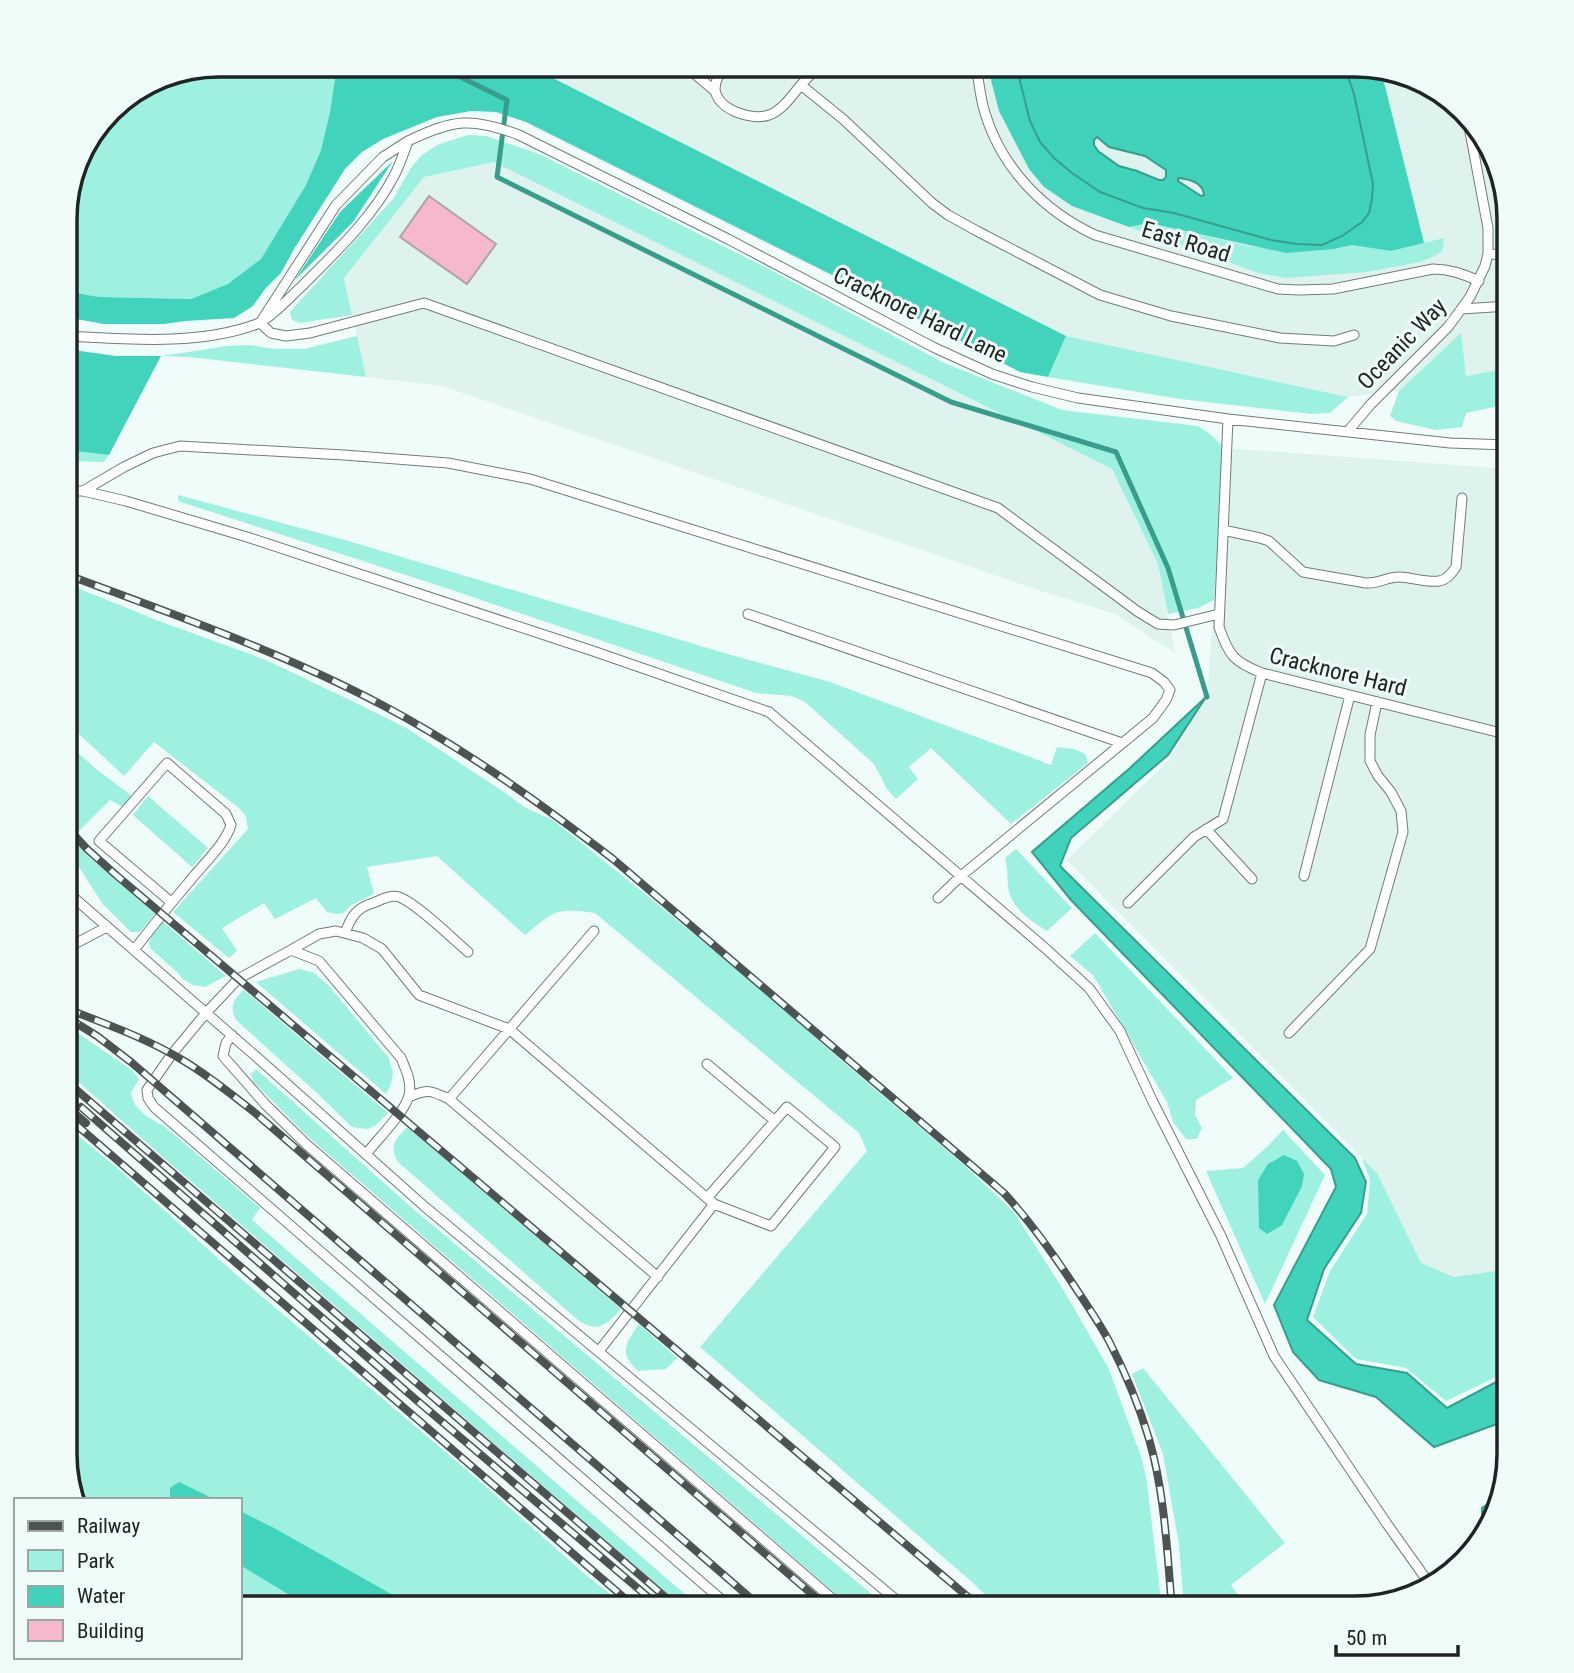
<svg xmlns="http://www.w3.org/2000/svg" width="1574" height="1673" viewBox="0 0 1574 1673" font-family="'Roboto Condensed',sans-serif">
<rect width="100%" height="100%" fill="#f0fcf9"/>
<path fill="#def3ee" d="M527,65h838l59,16 53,44 32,94v149l-43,8 -6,-42 -61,57 -51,6 -282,-61z
M494,162l618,307 46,95 17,89 -60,-39 -71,-22 -602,-206 -76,-9 -22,-99 80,-102z
M1225,448l284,21v800l-55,8 -34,-14 -43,-90 -310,-313 102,-100 38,-63z"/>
<path fill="#9ef1e0" d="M219,65h118l-7,47 -9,38 -15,35 -45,74 -32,25 -38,15 -92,-2 -34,-6v-82l16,-59 36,-47 43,-27z
M468,135l18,1 53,18 226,113 177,95 120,48 136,16 13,9 14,13 -11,152 -16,8 -30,6 -10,-50 -46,-95 -618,-307 -70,15 -80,101 8,37 -52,8 -8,-3 -2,-8 103,-113 18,-31 11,-13 15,-10z
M1149,223l104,24 81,2 18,-4 39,6 53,-13 -1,12 -8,6 -15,6 -53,10 -81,6 -27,-5 -130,-46z
M1461,333l5,43 43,-8v36l-43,9 -4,14 -26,3 -40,-9 -6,-5 9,-25z
M357,336l9,41 -177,-20 -28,-1 67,-10 20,-1 28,4h28z
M1066,336l282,61 -18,16 -19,1 -131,-15 -132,-22z
M65,450l44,5 -5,7 -39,-1z
M178,495l167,45 386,115 99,27 221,83 6,-18 17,2 11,5 3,9 -77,61 -80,-76 -22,19 9,12 -22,20 -9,-10 -13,-25 -69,-62 -13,-6 -36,-3 -313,-106 -265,-86z
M65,583l94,38 107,39 86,41 56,28 96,63 22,16 27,12 107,86 98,81 91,80 114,97 51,48 50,79 44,76 34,92 5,24 15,125h-163l-27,-26 -272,-235 167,-196 -8,-18 -264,-220c-40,-5 -39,-3 -70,22l-88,-79 -70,11 7,27 -24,12 -7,7 -7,1 -9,-2 -11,-14 -41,21 -11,-16 -42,25 15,23 -8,7 -56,-46 75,-83 -2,-13 -7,-8 -85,-66 -30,34 -59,-55z
M65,741l31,28 36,27 -9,11 -13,-7 -31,31 -14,-18z
M148,796l60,52 -16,19 -59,-52z
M65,831l24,26 66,57 -15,18h-9l-29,-29 -37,-58z
M1016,849l56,59 -25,23c-17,-10 -37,-24 -39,-45 -1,-11 0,-17 -3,-28z
M162,921l64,55 -21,11 -12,-2 -9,-5 -7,-8 -26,-23 -2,-6 2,-7z
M1095,933l138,145 -37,22 -1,15 7,13 -5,11h-11l-13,-17 -6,-20 -74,-127 -23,-19z
M299,969l15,4 14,12 61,73 4,15 -2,11 -5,10 -130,-112z
M244,990l144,123 -13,13 -8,3 -15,-2 -35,-34 -81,-73c-6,-14 -4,-19 8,-30z
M65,1024l68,47 6,8 -8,14 4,12 11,11 19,11 95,81 -8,12 449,388h-17l-520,-450 -99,-88z
M256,1069l155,138 477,401h-36l-548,-475 -51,-52 -2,-7z
M65,1125l51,42 123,110 229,194 119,105 41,32h-388v-108h-160l-15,-46z
M407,1127l214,182c-14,15 -23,25 -43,11l-181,-159c-7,-16 -2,-21 10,-34z
M1283,1130l42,45 -60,129 -59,-133 37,-3 24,-21z
M1362,1158l15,15 44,90 33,14 55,-8v106l-13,2 -50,24 -40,-33 -50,-9 -43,-42 17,-46 37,-57 3,-34z
M639,1324l38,34 -11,11 -28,2c-20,-19 -12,-28 1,-47z
M1143,1368l142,175 -54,42 17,23h-64l-5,-64 -16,-90 -31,-80z"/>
<path fill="#42d3bc" d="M337,65h190l539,271 -18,41 -28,-5 -136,-71 -358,-179 -30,-10 -25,-1 -34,6 -54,22 -21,13 -17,17 -51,80 -13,24 -16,16 -12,17 -19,12 -49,3 -21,3h-60l-39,-7v-26l34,6 92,2 37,-15 33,-25 45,-74 15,-35 9,-38z
M993,65h23l14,56 10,21 14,16 18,15 29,19 42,16 31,5 97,27 26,4 25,1 50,-46 1,-15 -19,-90 -10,-29h21l16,5 43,173 -33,8 -39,-6 -18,4 -48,4 -137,-30 -20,4 -57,-21 -28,-19 -15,-18 -30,-58 -8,-31z
M393,161l-40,61 -58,58 45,-68z
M66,349l50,7h45l-52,99 -44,-5z
M1284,1155l13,6 7,13 -2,12 -20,39 -15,9 -8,-6 -1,-48 10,-16z
M179,1482l37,18h-46v-12z
M240,1511l34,17 142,80h-105l-71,-43z"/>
<path fill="#41d2bb" stroke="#379e8d" stroke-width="2" fill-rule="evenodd" d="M1016,65h328l10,29 19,90 -1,15 -3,14 -7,9 -20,14 -20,9 -25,-1 -26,-4 -97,-27 -31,-5 -43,-16 -28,-19 -18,-15 -14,-16 -10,-21zM1097,137l12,10 36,9 21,14v7l-3,3h-4l-22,-9 -18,-5 -21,-15 -4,-6v-5zM1178,178c11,1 25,4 26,17l-3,1 -23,-15z
M1206,697l-38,58 -97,83 -11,28 295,292 11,24 -5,31 -37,56 -17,51 49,44 51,9 40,35 51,-27 11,-1v60l-4,-19 -71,26 -58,-50 -57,-17 -26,-28 -19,-47 62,-118 -5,-18 -260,-269 -39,-48 98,-84z
M1499,1496l-5,26 -11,12 -1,-26z"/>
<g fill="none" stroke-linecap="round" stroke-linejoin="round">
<path stroke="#379e8d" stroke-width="5" d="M436,65l71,35 -10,77 454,225 165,50 52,116 39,129"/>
</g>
<path fill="#f6b8cc" stroke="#aea4a7" stroke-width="2" d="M429,196l67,48 -29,40 -67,-47z"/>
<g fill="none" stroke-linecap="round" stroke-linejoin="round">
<g stroke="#717c79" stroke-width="11">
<path id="service" d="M684,65l31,26
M727,65c-6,6 -12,15 -12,24 2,21 37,32 54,26 14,-5 23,-20 32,-30
M819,65l-18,20 42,34 89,84 16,12 29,16 123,64 71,21 109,22 54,3 20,-6
M976,65c3,16 4,33 9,48 17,56 59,98 110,122l183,54 20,1 35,-1 100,-20c17,0 30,5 46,12
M408,141c46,-22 64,-24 111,-6l209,104 205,108 59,27 40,13 46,11 150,21 222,24 59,2
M1488,254l21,1
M1461,309l48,-3
M260,323l11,10 15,3 24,-3 114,-30 574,205 139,103 21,13 16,1 45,-11
M65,336c61,3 133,10 192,-12 13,-5 34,-28 45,-38 34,-34 70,-68 92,-110 6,-11 10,-24 14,-35l-25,16 -47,48 -76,118
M1504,352l5,-1
M1228,419l-9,208c10,29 15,35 43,46l247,62
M1348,431l23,-27 77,-77 22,-30 15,-31 3,-12v-26l-21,-112
M65,491h18l43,10 121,36 346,114 176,61 276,236 44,40 31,43 33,71 68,134 53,120 113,168 42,59
M83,491l41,-24 29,-14 27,-7 164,9 104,8 82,16 622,194 12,9 6,8 -4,10 -13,18 -192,158 -23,22
M1223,530l37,8 9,3 34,31 63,11c12,1 21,-6 33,-6 12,0 27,6 40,4 8,-1 13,-8 17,-14l6,-69
M748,614l374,129
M1206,829l46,50
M1304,876l46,-181
M65,890l195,170 164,146 482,402
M1128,903l66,-66 29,-18 39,-146
M594,931l-145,168 209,178
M345,933c6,-16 11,-25 28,-30 8,-3 18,-9 26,-6 16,5 55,43 69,55
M65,949l42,-22
M134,950c18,-23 36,-46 55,-68 13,-17 36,-37 42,-57l-5,-11 -59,-51 -68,78 72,61
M291,950l28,-16 17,-3 27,7 19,11 37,46 90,34 205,175 -115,147
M1289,1033l81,-84 33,-117 -2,-21 -10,-19 -13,-16 -8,-15v-26l7,-33
M232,1035l-6,8 -3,13 42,48 41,40 537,464
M707,1064l68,57
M409,1097c18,-8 22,-7 40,2
M366,1154c11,-14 40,-43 43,-59 3,-13 -3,-25 -8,-37l-82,-97 -28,-11 -53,29 -32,34 -34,41 -25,36 1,8 6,9 577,501
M707,1198l80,-91 48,40 -64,79 -57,-22"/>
</g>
<use href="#service" stroke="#fff" stroke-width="9"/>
<g stroke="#4d5352" stroke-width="8">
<path id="rail" d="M65,574c107,40 217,78 319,132 81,43 156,97 229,153l391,334c24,26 45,55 65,85 13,20 28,41 40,63 16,31 30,64 40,98 16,55 18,113 23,169
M65,825l22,24 29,26 865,733
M65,1008c40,16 82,30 119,53 25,15 47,33 70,51l574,496
M65,1016l32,20 34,26 631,546
M65,1080l613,528
M65,1105l21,18
M81,1107l333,291 247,210
M73,1122l563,486"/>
</g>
<use href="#rail" stroke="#f0fcf9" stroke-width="5" stroke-dasharray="16" stroke-linecap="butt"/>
</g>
<g text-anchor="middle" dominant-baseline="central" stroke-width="6" stroke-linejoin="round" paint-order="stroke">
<g font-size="23" fill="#202423" stroke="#f0fcf9">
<text transform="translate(1186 242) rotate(17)">East Road</text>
<text transform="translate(920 315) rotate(26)">Cracknore Hard Lane</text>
<text transform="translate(1402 344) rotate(-46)">Oceanic Way</text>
<text transform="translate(1338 672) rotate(14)">Cracknore Hard</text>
</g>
</g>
<path d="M0 0H1574V1673H0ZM219 77H1355A142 142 0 0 1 1497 219V1454A142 142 0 0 1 1355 1596H219A142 142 0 0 1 77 1454V219A142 142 0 0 1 219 77Z" fill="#f0fcf9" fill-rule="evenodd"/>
<path fill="none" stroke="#202423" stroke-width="3.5" d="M219 77H1355A142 142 0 0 1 1497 219V1454A142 142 0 0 1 1355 1596H219A142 142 0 0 1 77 1454V219A142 142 0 0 1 219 77Z"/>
<rect x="14" y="1498" width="228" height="161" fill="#f0fcf9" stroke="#9da6a3" stroke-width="2"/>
<rect x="28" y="1521" width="35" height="10" fill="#4d5352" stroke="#9da6a3" stroke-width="2"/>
<text x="77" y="1533" font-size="21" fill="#202423">Railway</text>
<rect x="28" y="1550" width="35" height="21" fill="#9ef1e0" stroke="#9da6a3" stroke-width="2"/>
<text x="77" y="1568" font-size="21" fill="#202423">Park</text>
<rect x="28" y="1586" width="35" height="21" fill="#41d2bb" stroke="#9da6a3" stroke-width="2"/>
<text x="77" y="1603" font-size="21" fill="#202423">Water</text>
<rect x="28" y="1620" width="35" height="21" fill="#f6b8cc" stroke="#9da6a3" stroke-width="2"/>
<text x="77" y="1638" font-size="21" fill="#202423">Building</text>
<path d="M1336 1645v10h122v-10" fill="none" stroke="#202423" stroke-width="3.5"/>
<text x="1346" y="1645" font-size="21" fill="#202423" stroke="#f0fcf9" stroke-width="5" paint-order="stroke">50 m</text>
</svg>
